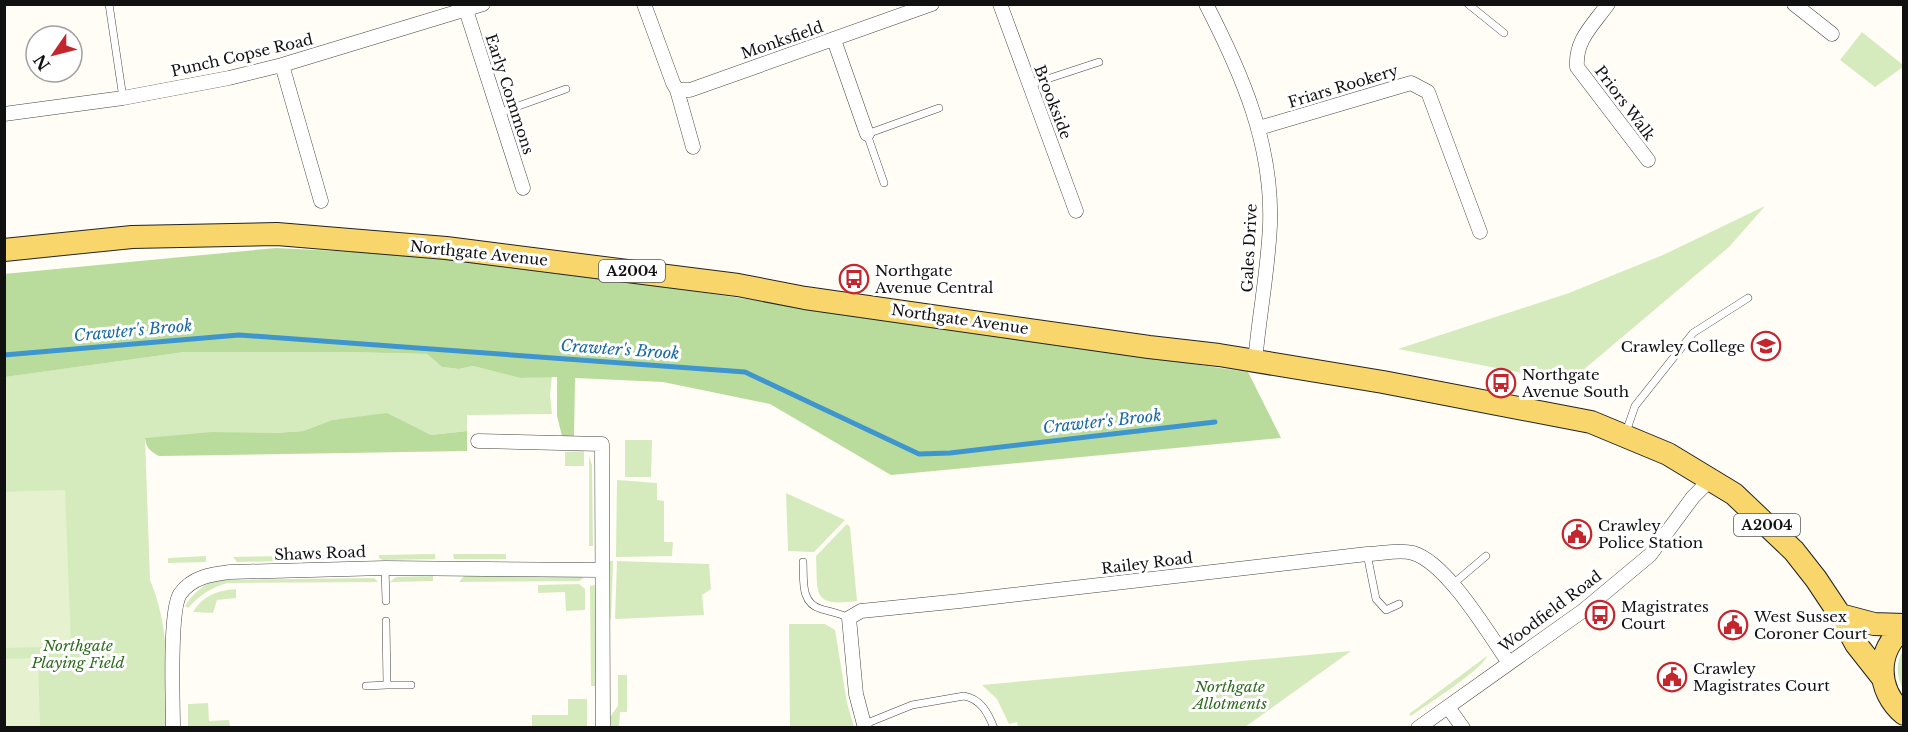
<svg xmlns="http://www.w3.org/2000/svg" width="1908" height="732" viewBox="0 0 1908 732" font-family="'Libre Baskerville',serif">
<rect width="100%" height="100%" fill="#fffdf5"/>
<path fill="#d5ebbd" d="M1862,32l41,33v2l-28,20 -35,-27z
M1765,206l-36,41 -160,135 -171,-33 171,-56 94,-38z
M185,352h161l81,2 15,13 17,2 14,-3 47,12 32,-2 -2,19 2,19 -85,1v16l-36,4 -44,-21 -55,6 -29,11 -28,2 -130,5 5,142c20,47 17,97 17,147h-162l-1,-350z
M625,440h27l-1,37h-26z
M584,451v15h-19v-14z
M589,456l3,9 1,81h-4z
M617,480l40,3v17l7,1v41h9l-1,14 -56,1z
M786,493l59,27 -31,32 -26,-1z
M847,524l3,3 7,74c-46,6 -39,-7 -41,-45z
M435,554v5l-52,1 -4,-2v-3z
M453,554h53v5h-52z
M340,555l-3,5h-31l-1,-4z
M206,556v6l-38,1v-5z
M288,556l-1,5 -50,1 -4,-5z
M610,561h3l-2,58 -3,-1z
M617,561l92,3 2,25 -9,6 2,20 -89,4z
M576,575l8,3 -5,3 -120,1 5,-6z
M433,576v5l-43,1 6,-5z
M374,578l4,4 -151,1c-17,5 -27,12 -39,25l-3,-2c8,-12 16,-20 30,-26z
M579,584l6,5v21l-19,1 -1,-19 -27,1v-8z
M595,585v101h-4l-1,-100z
M236,589v9l-19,2 -4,13 -20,-1c11,-17 23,-21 43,-23z
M789,624h36l10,6 12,73 7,24h-64z
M1903,650v39c-7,-13 -7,-27 0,-39z
M1351,651l-106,76h-227l-1,-5 -8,2 -12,-25 -15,-14z
M1487,656c-4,13 -62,50 -76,60l-2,-2z
M618,675h9v37h-7l-1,15h-8l-1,-10 8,-11z
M568,699h19v28h-55v-12h36z
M208,703l1,18 20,-1 1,7h-42v-23z"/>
<path fill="#b9dc9c" d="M276,248l141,7 137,16 694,101 33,66 -390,37 -121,-71 -107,-22 -88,-4 -1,58h-12l-5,-20v-39l-37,1 -47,-12 -14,3 -17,-2 -15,-13 -81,-2h-161l-180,25 -1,-103z
M387,413l44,22 36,-4v20l-308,5c-9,-5 -13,-8 -14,-18l67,-6 63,1 28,-2 29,-11z"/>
<path fill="#e6f2cf" d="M65,490l6,156 -66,2v-156z
M38,658l2,69h-35v-68z"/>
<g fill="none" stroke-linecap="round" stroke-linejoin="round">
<path stroke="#3f96cf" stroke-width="5" d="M4,355l235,-20 506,37 174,82 31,-1 265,-31"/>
<g stroke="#444" stroke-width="8">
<path id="service" d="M109,4l14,94
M1468,4l36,29
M1029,85l70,-23
M499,113l67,-24
M884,183l-17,-49 72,-26
M1626,432l9,-26 58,-73 55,-35
M1367,554l9,45 10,11 13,-6
M803,562c1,18 -3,41 18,47 10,3 19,4 28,9
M385,568l1,33
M1453,584l33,-28
M387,685h24
M366,686l21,-1 -1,-64
M865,724l47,-19 52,-9c17,3 24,17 30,32"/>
</g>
<g stroke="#444" stroke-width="15">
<path id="minor" d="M644,4l29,79 4,7 16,57
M1000,4l76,207
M1206,4c36,70 67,141 64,221 -2,46 -11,91 -15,137
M1608,4c-15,21 -33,36 -31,63l71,93
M1794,4l38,30
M466,10l57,178
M834,40l33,94
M282,65l39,136
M677,90h13l242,-86
M4,114l119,-16 106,-20 53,-13 201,-61
M1259,128l152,-45 17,9 52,140
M478,441l124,3 1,284
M1448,707l15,21
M173,728c0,-26 -4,-117 7,-134 12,-17 32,-20 50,-22l155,-4 217,2
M865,728l-9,-34 -7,-76 12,-7 99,-10 407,-47c14,0 33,-5 46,-1 34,10 75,80 96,110
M1418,728l166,-118 66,-55 43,-58 18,-18"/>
</g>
<g stroke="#222" stroke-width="24">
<path id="primary" d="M4,250l128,-13 145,-3 169,14 292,37 67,13 344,49 70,8 164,27 208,40 77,32 66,40 60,57 22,28 24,36 16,29 26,33
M1840,615l34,9 30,1
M1904,628c-29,23 -28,62 0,86"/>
</g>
<use href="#service" stroke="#fff" stroke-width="7"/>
<use href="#minor" stroke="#fff" stroke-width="14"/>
<use href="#primary" stroke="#f9d66b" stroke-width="22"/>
</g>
<defs>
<g id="bus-ring" transform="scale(1.5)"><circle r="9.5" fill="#fff" stroke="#c4262e" stroke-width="1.5"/><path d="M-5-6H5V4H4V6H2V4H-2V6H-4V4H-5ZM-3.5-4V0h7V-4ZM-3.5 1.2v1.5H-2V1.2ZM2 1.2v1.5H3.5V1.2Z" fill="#c4262e"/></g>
<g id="university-ring" transform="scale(1.5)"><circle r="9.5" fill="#fff" stroke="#c4262e" stroke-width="1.5"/><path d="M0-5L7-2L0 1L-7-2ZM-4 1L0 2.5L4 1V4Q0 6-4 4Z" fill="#c4262e"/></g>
<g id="civic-ring" transform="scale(1.5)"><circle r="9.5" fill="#fff" stroke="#c4262e" stroke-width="1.5"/><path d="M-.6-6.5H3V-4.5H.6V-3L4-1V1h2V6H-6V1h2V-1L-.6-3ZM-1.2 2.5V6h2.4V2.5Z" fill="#c4262e"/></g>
</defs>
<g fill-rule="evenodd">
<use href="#bus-ring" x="854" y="279"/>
<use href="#university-ring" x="1766" y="346"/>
<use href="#bus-ring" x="1501" y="383"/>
<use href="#civic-ring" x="1577" y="534"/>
<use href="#bus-ring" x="1600" y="615"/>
<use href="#civic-ring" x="1733" y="625"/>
<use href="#civic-ring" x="1672" y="677"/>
</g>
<g text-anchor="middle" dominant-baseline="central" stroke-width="6" stroke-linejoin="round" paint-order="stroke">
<g fill="#fff" stroke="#585858" stroke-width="1.5">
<rect x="599" y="260" width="66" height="22" rx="4.5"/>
<rect x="1734" y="514" width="66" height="22" rx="4.5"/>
</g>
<g font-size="14" font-weight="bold" fill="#111">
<text x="632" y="271">A2004</text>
<text x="1767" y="525">A2004</text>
</g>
<g font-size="15" fill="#111" stroke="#fff">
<text transform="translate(782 40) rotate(-19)">Monksfield</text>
<text transform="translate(242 55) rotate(-13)">Punch Copse Road</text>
<text transform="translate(1343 86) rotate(-17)">Friars Rookery</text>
<text transform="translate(510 94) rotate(72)">Early Commons</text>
<text transform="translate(1053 102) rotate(69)">Brookside</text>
<text transform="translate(1625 103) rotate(53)">Priors Walk</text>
<text transform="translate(1249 248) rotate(-87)">Gales Drive</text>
<text transform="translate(479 253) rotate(6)">Northgate Avenue</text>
<text transform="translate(960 319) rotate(8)">Northgate Avenue</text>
<text transform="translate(320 553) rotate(-2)">Shaws Road</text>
<text transform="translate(1147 563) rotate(-7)">Railey Road</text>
<text transform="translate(1550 611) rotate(-37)">Woodfield Road</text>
</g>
<g font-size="15" fill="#111" stroke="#fff" text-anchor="start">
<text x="875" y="270">Northgate<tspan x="875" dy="17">Avenue Central</tspan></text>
<text x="1745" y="346" text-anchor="end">Crawley College</text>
<text x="1522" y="374">Northgate<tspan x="1522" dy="17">Avenue South</tspan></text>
<text x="1598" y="525">Crawley<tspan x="1598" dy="17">Police Station</tspan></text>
<text x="1621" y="606">Magistrates<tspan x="1621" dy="17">Court</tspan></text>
<text x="1754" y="616">West Sussex<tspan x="1754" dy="17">Coroner Court</tspan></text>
<text x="1693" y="668">Crawley<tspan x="1693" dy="17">Magistrates Court</tspan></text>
</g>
<g font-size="15" font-style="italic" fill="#2f6b1f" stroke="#fff">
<text x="78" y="645">Northgate<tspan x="78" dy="17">Playing Field</tspan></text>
<text x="1230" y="686">Northgate<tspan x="1230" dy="17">Allotments</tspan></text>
</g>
<g font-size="16" font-style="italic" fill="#1768a6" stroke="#fff">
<text transform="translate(133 330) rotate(-5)">Crawter's Brook</text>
<text transform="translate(620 349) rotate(4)">Crawter's Brook</text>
<text transform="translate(1102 421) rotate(-6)">Crawter's Brook</text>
</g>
</g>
<rect width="1908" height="732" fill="none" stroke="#111111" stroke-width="12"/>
<g transform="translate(54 54) rotate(235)"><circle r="28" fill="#ffffff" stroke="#a0a0a0" stroke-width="1.5"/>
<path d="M0-4.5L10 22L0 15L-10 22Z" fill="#c4262e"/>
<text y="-9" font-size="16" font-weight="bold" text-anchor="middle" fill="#111111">N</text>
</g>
</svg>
